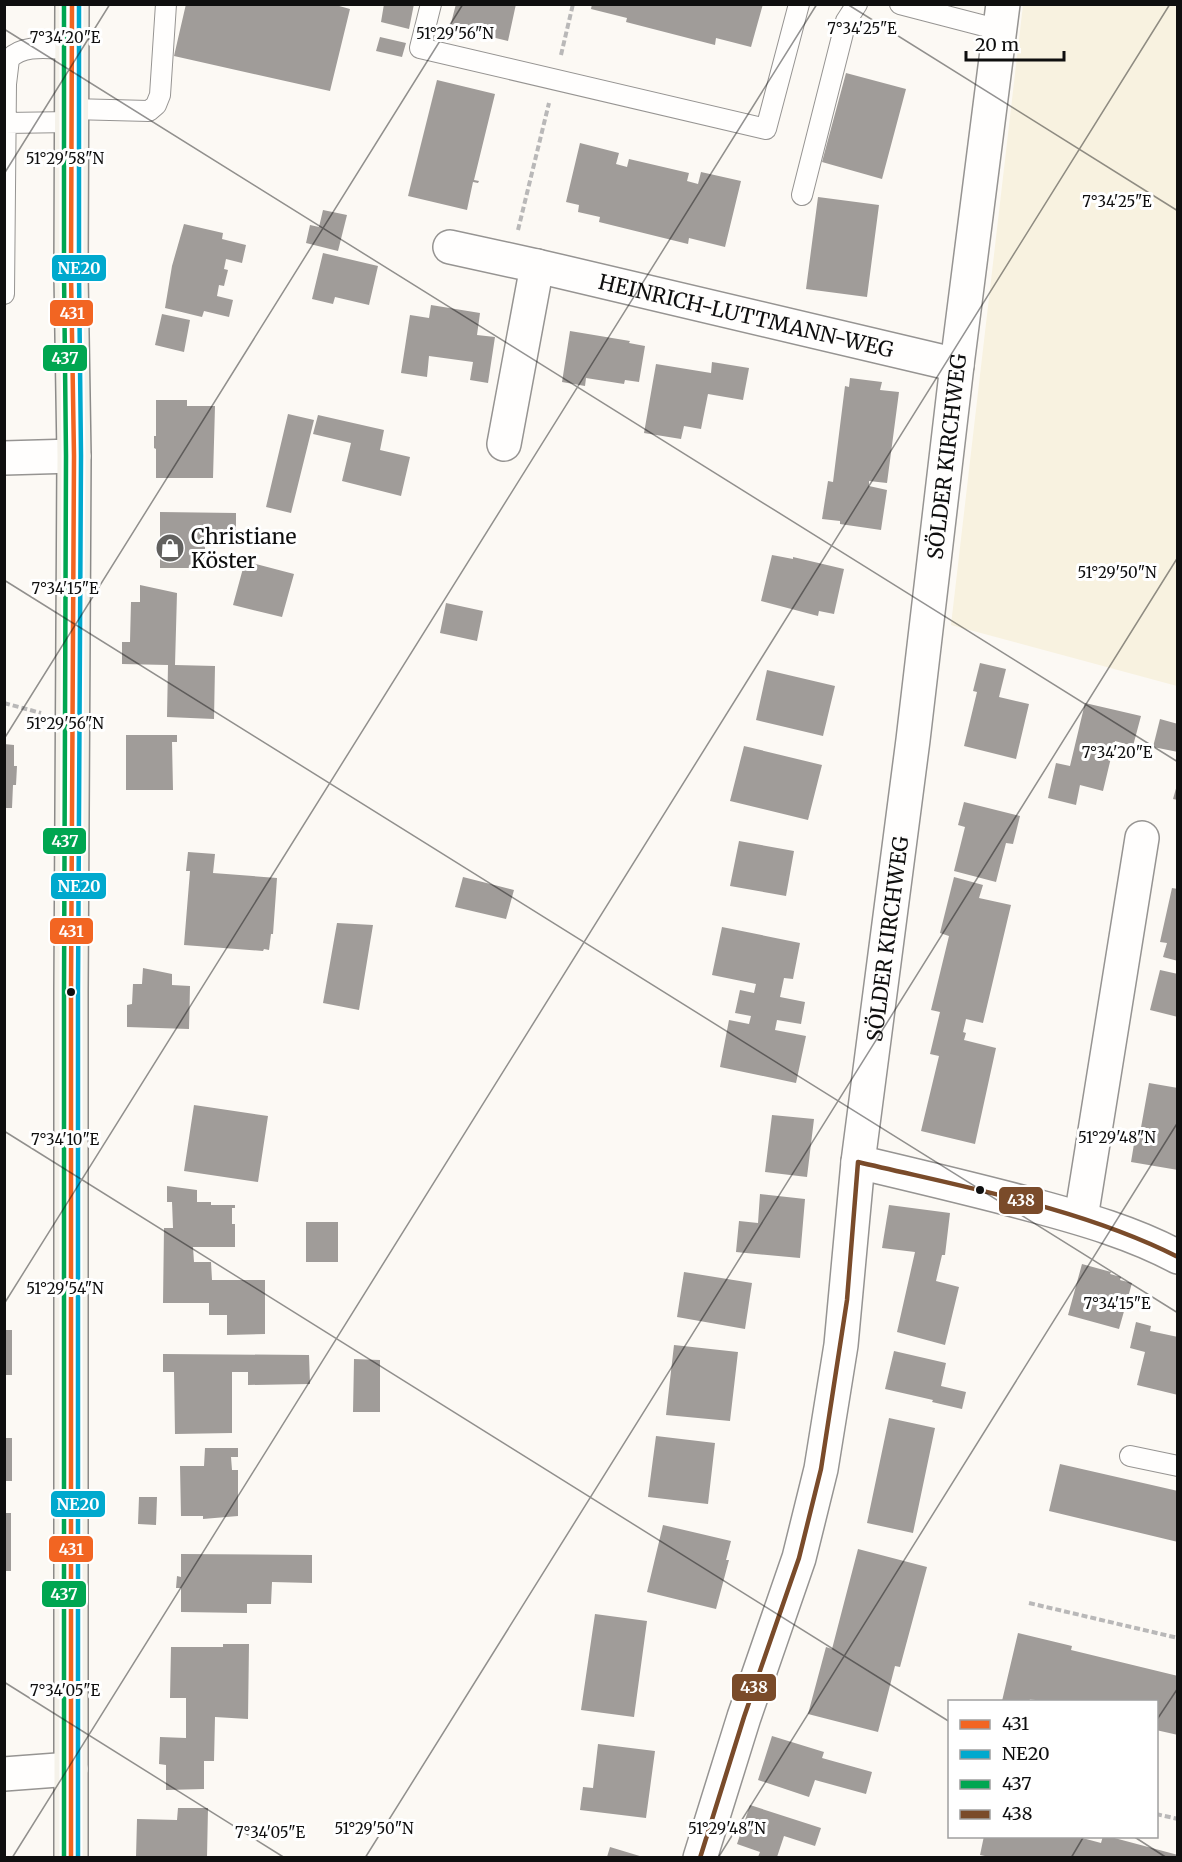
<svg xmlns="http://www.w3.org/2000/svg" width="1182" height="1862" viewBox="0 0 1182 1862" font-family="Merriweather,serif">
<rect width="100%" height="100%" fill="#fcf9f4"/>
<path fill="#f8f2e0" d="M1023,5h154v681l-226,-61z"/>
<path fill="#a09c99" d="M186,4h146l18,5 -20,82 -156,-35z
M384,4h30l-5,25 -28,-7z
M456,4h60l-8,37 -58,-14z
M592,4h171l-12,43 -35,-9 -1,7 -89,-23 1,-4 -36,-9z
M380,37l26,6 -4,14 -26,-6z
M846,73l60,16 -24,90 -60,-17z
M437,80l58,14 -21,86 5,1 -1,2 -5,-1 -6,28 -59,-14z
M580,143l39,10 -3,11 11,3 2,-8 60,14 -2,8 11,3 3,-12 40,9 -16,66 -36,-9 -1,6 -89,-22 1,-5 -22,-5 1,-7 -13,-3z
M818,197l61,8 -12,92 -61,-8z
M323,210l24,5 -9,36 -32,-8 4,-18 9,2z
M184,224l39,9 -1,6 24,6 -4,18 -16,-4 -2,10 4,1 -4,16 -5,-1 -2,11 16,4 -4,17 -25,-6 -2,6 -37,-9 7,-42z
M323,253l55,13 -9,39 -34,-8 -2,7 -21,-5z
M431,305l49,8 -3,22 18,2 -7,46 -18,-3 3,-18 -44,-6 -2,21 -26,-4 9,-58 19,3z
M162,314l28,6 -6,32 -29,-7z
M570,331l60,10 -1,2 16,3 -6,36 -14,-2 -1,4 -38,-6 -1,8 -23,-4z
M712,362l37,6 -6,32 -35,-6 -7,35 -17,-3 -3,13 -37,-6 12,-69 55,9z
M850,378l32,4 -2,8 19,2 -12,91 -18,-2v5l18,4 -6,40 -41,-6v-3l-18,-2 6,-38 5,1 12,-96 4,1z
M156,400h31v6h28l-2,72h-57v-29l-2,-1v-12h2z
M288,414l26,6 -23,93 -25,-6z
M318,415l66,15 -4,20 30,7 -9,39 -59,-15 9,-38 -38,-9z
M160,512l76,1v23l-31,-1v33h-45z
M772,555l21,4v-2l51,12 -10,45 -15,-3 -1,5 -57,-15z
M245,561l49,13 -12,43 -49,-12z
M140,585l37,8 -2,72 40,1 -1,53 -47,-2 1,-52 -46,-1v-22h8l1,-40h9z
M446,603l37,8 -6,30 -37,-8z
M980,663l26,6 -7,28 30,7 -13,55 -52,-13 13,-54 -4,-1z
M767,670l68,16 -12,50 -67,-16z
M1085,703l56,13 -8,30 -18,-5 -12,50 -23,-6 -4,20 -28,-7 8,-35 14,3z
M1160,719l18,5v28l-25,-5z
M126,735h51v7h-5l1,48h-47z
M4,744l10,1v21h3l-1,19h-3l-1,23h-8z
M744,746l78,19 -14,55 -78,-19z
M1177,785h1v15l-5,-1z
M964,802l56,14 -7,28 -7,-1 -10,39 -42,-11 11,-44 -7,-2z
M739,841l55,10 -8,45 -56,-10z
M188,852l27,2 -2,19 64,5 -4,56h-2l-2,16 -5,-1 -1,2 -79,-6 6,-74h-4z
M463,877l51,13 -8,29 -51,-12z
M954,877l29,8 -4,13 32,7 -28,118 -17,-4 -3,13 3,1 -2,7 32,8 -21,96 -54,-13 18,-75 -9,-2 10,-42 -9,-2 18,-74 -9,-3z
M1172,888l6,1v72l-15,-4 4,-14 -7,-1z
M337,923l36,2 -14,85 -36,-7z
M722,927l78,16 -7,36 -9,-1 -4,19 25,5 -4,22 -24,-4 -2,10 31,6 -10,47 -76,-16 9,-47 20,4 2,-8 -16,-3 5,-23 14,3 2,-9 -44,-9z
M143,968l29,6v11l18,1 -1,43 -62,-2v-22l5,-1 1,-20h9z
M1160,970l18,4v43l-28,-7z
M1149,1083l29,5v82l-47,-8 5,-30 4,1z
M194,1105l74,11 -10,66 -74,-11z
M772,1115l42,4 -7,58 -42,-5z
M167,1186l30,4v12h14v3h24v3h-3v16h3v23h-42l1,15h17l1,18h53v54l-38,1v-20h-18v-12h-46l1,-75h9l-1,-26h-5z
M760,1194l45,5 -5,59 -64,-6 3,-31 19,2z
M889,1205l61,8 -5,42h-3l-6,26 23,6 -14,58 -48,-13 18,-80 -33,-4z
M306,1222h32v40h-32z
M1082,1264l29,8 -1,2 11,3 -1,3 12,3 -13,46 -51,-14z
M684,1272l68,11 -7,46 -68,-12z
M1136,1322l15,4 -1,5 28,6v58l-41,-10 8,-33 -15,-4z
M4,1330h8v45h-8z
M674,1345l64,7 -8,69 -64,-6z
M894,1351l52,12 -5,23 25,6 -4,17 -30,-7 1,-2 -48,-11z
M163,1354l146,1 1,29 -62,1v-13h-16v61l-57,1 -1,-62h-11z
M354,1359l26,1v52h-27z
M889,1418l46,10 -22,105 -46,-10z
M656,1436l59,7 -7,61 -60,-7z
M4,1438h8v43h-8z
M205,1448h33v9h-7l1,13h6v46l-35,3v-3h-22l-1,-50h24z
M1060,1464l118,27v51l-129,-31z
M139,1497h18l-1,28 -18,-1z
M4,1513h7v58h-7z
M663,1525l68,16 -5,19h3l-13,49 -69,-17z
M858,1549l69,18 -27,100 -5,-1 -17,66 -70,-18 18,-67 6,2z
M181,1554l131,1v28l-40,-1 -1,22h-24v9l-66,-1v-24h-5l1,-12 4,1z
M595,1614l52,7 -13,96 -53,-7z
M1018,1633l54,13 -1,4 107,26v59l-22,-5v-29h-115l-11,-2 -1,2h-27z
M223,1644h26l-1,75 -33,-2 -1,44h-10v28l-38,1v-25l-7,-1 1,-27 26,1v-40h-16l1,-51h52z
M772,1736l52,16 -2,6 50,14 -6,22 -51,-14 -6,17 -51,-17z
M598,1744l57,7 -9,67 -66,-8 3,-23 10,1z
M750,1805l71,23 -6,18 -31,-10 -7,21h-19l2,-5 -23,-8z
M178,1808h30l-1,49h-71l1,-38 40,1z
M984,1836h91l26,7 2,-7h4l71,19v2h-188l-10,-2z
M610,1847l33,10h-36z"/>
<g fill="none" stroke-linecap="round" stroke-linejoin="round">
<g stroke="#969492" stroke-width="22">
<path id="service" d="M431,4l-11,44 346,81 33,-125
M900,4l100,26
M71,109l78,2 7,-6 4,-10 6,-91
M6,123l65,-1
M802,195l44,-174 11,-17
M4,294l2,-210 3,-25c15,-16 42,-10 63,-10
M1130,1456l48,10"/>
</g>
<g stroke="#969492" stroke-width="36">
<g id="minor">
<path id="s1" d="M450,247l87,19 420,99"/>
<path d="M504,444l33,-178"/>
<path d="M4,458l70,-2"/>
<path d="M858,1162c59,14 119,28 178,44 48,13 97,27 142,51"/>
<path d="M1081,1218l61,-380"/>
<path d="M4,1774l67,-5"/>
<path id="s2" d="M700,1858l44,-141 55,-159 22,-89 20,-124 17,-183 55,-422 44,-375 46,-361"/>
</g>
</g>
<g stroke="#8c8b89" stroke-width="36">
<path id="secondary" d="M71,1858v-866l3,-536 -3,-182 1,-270"/>
</g>
<path stroke="#b9b8b8" stroke-width="4" stroke-dasharray="6 3" stroke-linecap="butt" d="M561,55l12,-51
M518,230l31,-127
M4,703l37,10
M1029,1603l149,35
M1156,1814l22,5"/>
<use href="#service" stroke="#fffefd" stroke-width="20"/>
<use href="#minor" stroke="#fffefd" stroke-width="33"/>
<use href="#secondary" stroke="#f5f2ea" stroke-width="33"/>
<g stroke="#fff" stroke-width="9">
<path id="bus-1" d="M71,1858v-866l3,-536 -3,-182 1,-270"/>
</g>
<g stroke="#fff" stroke-width="9">
<path id="bus-2" d="M78,1858v-866l3,-536 -2,-182v-270"/>
</g>
<g stroke="#fff" stroke-width="9">
<path id="bus-3" d="M64,1858v-866l2,-536 -2,-182v-270"/>
</g>
<g stroke="#fff" stroke-width="9">
<path id="bus-4" d="M858,1162c105,25 223,46 320,95
M700,1858l44,-141 55,-159 22,-89 26,-169 11,-138"/>
</g>
<use href="#bus-1" stroke="#f26522" stroke-width="4.5"/>
<use href="#bus-2" stroke="#00a9ce" stroke-width="4.5"/>
<use href="#bus-3" stroke="#00a651" stroke-width="4.5"/>
<use href="#bus-4" stroke="#7a4b2a" stroke-width="4.5"/>
</g>
<path fill="none" stroke="#0f0f0f" stroke-width="1.5" stroke-opacity="0.45" d="M847,4l331,207M4,29l1174,733M4,174l106,-170M4,580l1174,733M4,739l459,-735M4,1131l946,591M4,1304l813,-1300M4,1682l281,176M1156,1721l22,-33M1133,1836l34,22M12,1858l1158,-1854M365,1858l813,-1301M718,1858l460,-736M1071,1858l13,-22"/>
<defs>
<g id="shop-disc" transform="scale(1.5)"><circle r="9.5" fill="#62615f" stroke="#fff"/><path d="M-5-2.5h2.3a2.7 3.5 0 0 1 5.4 0H5L5.5 6h-11ZM-1.5-2.5h3a1.5 2.3 0 0 0-3 0Z" fill="#fff"/></g>
</defs>
<g fill-rule="evenodd">
<use href="#shop-disc" x="170" y="548"/>
</g>
<g fill="#0f0f0f" stroke="#fff" stroke-width="2">
<circle cx="71" cy="992" r="5"/>
<circle cx="980" cy="1190" r="5"/>
</g>
<g text-anchor="middle" dominant-baseline="central" stroke-width="6" stroke-linejoin="round" paint-order="stroke">
<g font-size="21" fill="#0f0f0f" stroke="#fff">
<text stroke="none"><textPath href="#s1" startOffset="304">HEINRICH-LUTTMANN-WEG</textPath></text>
<text stroke="none"><textPath href="#s2" startOffset="1428">SÖLDER KIRCHWEG</textPath></text>
<text stroke="none"><textPath href="#s2" startOffset="942">SÖLDER KIRCHWEG</textPath></text>
</g>
<g font-size="21" fill="#0f0f0f" stroke="#fff" text-anchor="start">
<text x="191" y="536">Christiane<tspan x="191" dy="24">Köster</tspan></text>
</g>
</g>
<g font-size="15" text-anchor="middle" fill="#0f0f0f" stroke="#fff" stroke-width="6" stroke-linejoin="round" paint-order="stroke">
<text x="862" y="34">7°34'25"E</text>
<text x="455" y="39">51°29'56"N</text>
<text x="65" y="43">7°34'20"E</text>
<text x="65" y="164">51°29'58"N</text>
<text x="1117" y="207">7°34'25"E</text>
<text x="1117" y="578">51°29'50"N</text>
<text x="65" y="594">7°34'15"E</text>
<text x="65" y="729">51°29'56"N</text>
<text x="1117" y="758">7°34'20"E</text>
<text x="1117" y="1143">51°29'48"N</text>
<text x="65" y="1145">7°34'10"E</text>
<text x="65" y="1294">51°29'54"N</text>
<text x="1117" y="1309">7°34'15"E</text>
<text x="65" y="1696">7°34'05"E</text>
<text x="374" y="1834">51°29'50"N</text>
<text x="727" y="1834">51°29'48"N</text>
<text x="270" y="1838">7°34'05"E</text>
</g>
<g stroke="#fff" stroke-width="2">
<rect x="51" y="254" width="56" height="28" rx="6" fill="#00a9ce"/>
<rect x="49" y="299" width="45" height="28" rx="6" fill="#f26522"/>
<rect x="42" y="344" width="46" height="28" rx="6" fill="#00a651"/>
<rect x="42" y="827" width="45" height="28" rx="6" fill="#00a651"/>
<rect x="50" y="872" width="57" height="28" rx="6" fill="#00a9ce"/>
<rect x="49" y="917" width="45" height="28" rx="6" fill="#f26522"/>
<rect x="998" y="1186" width="46" height="29" rx="6" fill="#7a4b2a"/>
<rect x="50" y="1490" width="56" height="28" rx="6" fill="#00a9ce"/>
<rect x="48" y="1535" width="46" height="28" rx="6" fill="#f26522"/>
<rect x="41" y="1580" width="46" height="28" rx="6" fill="#00a651"/>
<rect x="731" y="1673" width="46" height="29" rx="6" fill="#7a4b2a"/>
</g>
<g font-size="16" text-anchor="middle" font-weight="bold" fill="#fff">
<text x="79" y="274">NE20</text>
<text x="72" y="319">431</text>
<text x="65" y="364">437</text>
<text x="65" y="847">437</text>
<text x="79" y="892">NE20</text>
<text x="71" y="937">431</text>
<text x="1021" y="1206">438</text>
<text x="78" y="1510">NE20</text>
<text x="71" y="1555">431</text>
<text x="64" y="1600">437</text>
<text x="754" y="1693">438</text>
</g>
<rect width="1182" height="1862" fill="none" stroke="#0f0f0f" stroke-width="12"/>
<rect x="948" y="1700" width="210" height="138" fill="#ffffff" stroke="#9f9f9f" stroke-width="1.5"/>
<rect x="960" y="1720" width="30" height="9" fill="#f26522" stroke="#9f9f9f" stroke-width="1.5"/>
<text x="1002" y="1730" font-size="18" fill="#0f0f0f">431</text>
<rect x="960" y="1750" width="30" height="9" fill="#00a9ce" stroke="#9f9f9f" stroke-width="1.5"/>
<text x="1002" y="1760" font-size="18" fill="#0f0f0f">NE20</text>
<rect x="960" y="1780" width="30" height="9" fill="#00a651" stroke="#9f9f9f" stroke-width="1.5"/>
<text x="1002" y="1790" font-size="18" fill="#0f0f0f">437</text>
<rect x="960" y="1810" width="30" height="9" fill="#7a4b2a" stroke="#9f9f9f" stroke-width="1.5"/>
<text x="1002" y="1820" font-size="18" fill="#0f0f0f">438</text>
<path d="M966 51v9h98v-9" fill="none" stroke="#0f0f0f" stroke-width="3"/>
<text x="975" y="51" font-size="18" fill="#0f0f0f" stroke="#ffffff" stroke-width="4.5" paint-order="stroke">20 m</text>
</svg>
